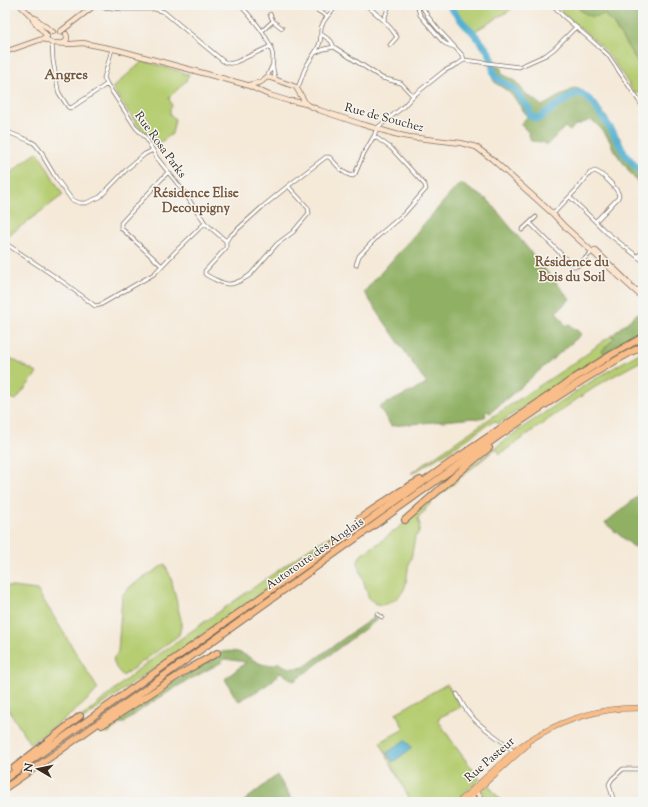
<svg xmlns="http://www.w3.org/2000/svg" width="648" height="807" viewBox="0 0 648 807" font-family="'Sorts Mill Goudy',serif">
<rect width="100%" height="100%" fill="#f6f6f2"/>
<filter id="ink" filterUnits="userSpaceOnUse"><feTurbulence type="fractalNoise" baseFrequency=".025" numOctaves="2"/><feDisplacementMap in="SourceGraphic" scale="8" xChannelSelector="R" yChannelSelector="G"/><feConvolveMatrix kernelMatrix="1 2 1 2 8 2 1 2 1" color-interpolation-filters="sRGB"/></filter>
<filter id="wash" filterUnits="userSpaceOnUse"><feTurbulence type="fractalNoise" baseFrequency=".012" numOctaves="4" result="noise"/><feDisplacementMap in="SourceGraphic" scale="16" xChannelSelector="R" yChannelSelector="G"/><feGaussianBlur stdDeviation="0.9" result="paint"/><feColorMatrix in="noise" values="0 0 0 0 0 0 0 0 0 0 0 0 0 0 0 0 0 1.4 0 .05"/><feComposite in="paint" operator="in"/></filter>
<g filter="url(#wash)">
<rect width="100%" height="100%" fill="#f5e9d8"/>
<path fill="#b6cd72" stroke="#787c48" d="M451,5h65l-9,7 -32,19h-2c-9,-8 -16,-16 -22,-26z
M556,5h20l6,7 22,2 5,6 3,2 25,39 5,13 1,23 -4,-5 -4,2c-11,-17 -21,-34 -35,-49 -15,-14 -32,-25 -44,-40z
M143,61l40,11v1l2,1 1,-1 3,1 -3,7 -17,17 3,8 -2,3v5l5,5 -3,15 -14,10 -2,-2 -3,1 -8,-11 -7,-6 -26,-38z
M38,152l25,43 -58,43v-59l16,-15z
M611,336l4,1 -13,14 3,3 -58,37 -49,33 -3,-3 -5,2 -33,23 -44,27h-2l78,-54 91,-60 23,-18z
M643,351v9l-35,19 -28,18 -80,57 -3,-5h-2l-61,51 -9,9 1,1 -7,6 -1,3 2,6 -1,7 -4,5 -4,22 -2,3c-1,8 -2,17 -4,25 -3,9 -18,21 -28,17 -3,-1 -5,-4 -8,-5l-11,-36 1,-5 3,-4 17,-11 28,-22 46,-41 64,-49 60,-40 5,-4 38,-23z
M5,355l32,18 -21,27 -11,-3z
M369,514l1,2 -63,44 -149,106 -28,19 -48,35 -1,-2 59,-50 43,-31 127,-89z
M165,564l6,14 10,42v7l-2,8 -56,41 -7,-8 -3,-9 5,-7 4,-57 9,-9z
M5,586l32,4c21,32 40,66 61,99 -19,22 -45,38 -68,55l-25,-40v-55l1,-1 -1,-4z
M447,684l14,23 -21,10 -2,3 17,26 25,33 -25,23h-44l-31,-60 24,-13 -8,-16z
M485,785l4,1 13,16h-18c-3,-6 -3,-11 1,-17z"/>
<path fill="#90b064" stroke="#666d41" d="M576,5h67v72l-6,-16 -25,-39 -3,-2 -5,-6c-12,6 -20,0 -28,-9z
M490,66l11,1 1,7 6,3 8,5 12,14 4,2 10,8 32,-18 5,1 17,13 17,25 8,13 3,9 7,8 3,6 9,12v15l-30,-41c-2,-9 -14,-25 -22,-29l-17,6 -4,5 -5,-4 -18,18 -4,-3 -12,-1 -3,-9 -8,-8 7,-7 -1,-3c-6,-7 -10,-15 -16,-21 -14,-12 -17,-5 -20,-27z
M460,183l29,18 58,71 23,27 -14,13 10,14 2,-2 14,10 -92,79 -3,-2 -2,2 1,3 -5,3 -9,-1 -8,1 -73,7 -12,-19 48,-23 -63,-92z
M643,312v18l-22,13 -16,11 -3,-3 13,-14 -4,-1 27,-23z
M643,492v53l-9,2 -29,-24z
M373,618l5,1 -84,62 -14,-9c-10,14 -27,21 -41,29l-5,-6 -9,-16 21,-17 -21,-3 -3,3 -44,24 -35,22 -19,15h-3l-14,11 -4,-5 8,-7 59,-39c7,-2 12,-7 19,-10l33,-21c5,-1 11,-1 16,0 14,4 25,20 41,10 6,7 17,7 25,5l50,-36z
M277,775l16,27h-50z"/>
<path fill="#51afd0" stroke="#466c77" d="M405,740l7,8 -19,14 -6,-9z"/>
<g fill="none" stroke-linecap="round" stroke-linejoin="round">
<path stroke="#51afd0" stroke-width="7" d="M449,5l6,8 11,13 6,5 16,20 3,7 3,17 4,4 16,10 15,20 1,5 3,4h6l35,-24 7,-1 11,9 20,29 13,23 13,15 5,8"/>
</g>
</g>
<g filter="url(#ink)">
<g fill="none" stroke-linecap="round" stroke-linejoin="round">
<g stroke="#7c6d5f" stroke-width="4.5">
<path id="street" d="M96,5l5,2 22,2h32l9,3 59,49c4,3 8,3 13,1l35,-16
M240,5c12,13 28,30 32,47 2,5 0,10 1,16 0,4 2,8 3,12
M308,5l19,11
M366,5c12,10 23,19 31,32l-7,8
M417,5l3,10 23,27 3,2 8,3
M421,5l8,13 9,11 25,27 1,4
M553,5l9,10 28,24 18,16 35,52
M270,14l3,7
M384,20l5,-15
M262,31l11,-10 9,7
M321,34l10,7 3,6
M52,43l1,17 5,30 1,3 9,14 3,1 36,-24
M112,49l-8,29 3,6 29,44 10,10 11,20 28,35 8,13 9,12 3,5 21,18
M315,53l9,-4 10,-2 48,31 19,5 12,13
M267,77l5,-11
M297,89c4,-7 5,-14 8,-20 4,-9 11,-16 14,-24 3,-6 1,-10 2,-16 1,-8 11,-19 18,-24
M5,131l25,10 5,3 8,10 1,4 12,20 16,22 8,3h6l14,-6 28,-29 17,-14 8,-4
M570,197l36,35 37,29
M553,214l24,-25 13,-16 5,-2c8,3 21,16 24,24l-1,3 -22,23
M530,223l43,43h4l16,-15
M522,230l14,-13
M226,241v7l-21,23v3c4,3 18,10 23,10 5,1 19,-6 23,-10l26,-30 16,-12 16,-19 -1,-5 -20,-22
M226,241l3,-4 32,-29 27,-22 38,-29h3c7,6 14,18 24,19l2,-2 9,-21 10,-17
M5,243l58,39 23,17 9,7 5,-1 54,-31 24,-25 27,-26
M638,256l5,-5
M356,265l3,-9 19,-20 26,-22 22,-25 -1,-4 -34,-37 -17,-12 3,-8 26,-21 10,-11 31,-25 14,-7 6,-4 55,7 27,-12 8,-6 22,-22
M162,266l-41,-38v-5l47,-51
M634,288l9,4
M377,614l5,3
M457,694c5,9 9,18 16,24 12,13 29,21 41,34
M614,802l-5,-18 3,-5 11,-10h20"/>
</g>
<g stroke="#7c6d5f" stroke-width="6">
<path id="secondary" d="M20,5l12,12 1,3 14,16
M35,18l16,13 2,1
M60,32l35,-27
M42,39l5,1 5,3 19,1 12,-1 35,7 129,35 22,10 20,6h4l13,3 13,6 42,14 34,10 14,3 52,6 15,4 16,12 61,55 11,12 79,72
M63,43c4,-1 5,-5 3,-9
M5,52l37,-13 5,-3
M249,85l12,-3 6,-5 4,1 25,9 10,17
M595,250l35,34
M473,790l5,4 5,8
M470,794l3,4 6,4"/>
</g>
<g stroke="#7c6d5f" stroke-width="6">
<path id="primary" d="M459,802l59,-54c26,-19 59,-33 91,-38 11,-2 23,-2 34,-2
M464,802l63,-57"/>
</g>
<g stroke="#7c6d5f" stroke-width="8">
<path id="highway" d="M359,519l40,-27 21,-12
M405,520l52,-46 32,-26
M102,725l85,-55 30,-17
M14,768l66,-52
M5,779l442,-314 126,-86 38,-24 32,-18
M5,788l50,-34 445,-319c47,-31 93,-64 143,-89"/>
</g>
<use href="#street" stroke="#fff" stroke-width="3"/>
<use href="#secondary" stroke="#fce5cf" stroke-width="4.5"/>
<use href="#primary" stroke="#f8bd88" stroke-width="5"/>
<use href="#highway" stroke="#f8bd88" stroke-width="6"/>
</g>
</g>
<g text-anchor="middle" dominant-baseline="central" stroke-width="3" stroke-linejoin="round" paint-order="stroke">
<g font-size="12" fill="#3b2a1e" stroke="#f6f6f2">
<text transform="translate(384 118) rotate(15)">Rue de Souchez</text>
<text transform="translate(160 145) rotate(54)">Rue Rosa Parks</text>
<text transform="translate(315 554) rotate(-35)">Autoroute des Anglais</text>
<text transform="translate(490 760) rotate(-41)">Rue Pasteur</text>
</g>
<g font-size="13" font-weight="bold" fill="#78563a" stroke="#f6f6f2">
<text x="196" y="194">Résidence Elise<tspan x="196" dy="15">Decoupigny</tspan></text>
<text x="572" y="263">Résidence du<tspan x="572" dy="15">Bois du Soil</tspan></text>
</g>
<g font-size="14" font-weight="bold" fill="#78563a" stroke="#f6f6f2">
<text x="66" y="76">Angres</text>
</g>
</g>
<rect width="648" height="807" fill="none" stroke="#f6f6f2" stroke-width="20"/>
<g transform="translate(38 769) rotate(279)" stroke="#f6f6f2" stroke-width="3" paint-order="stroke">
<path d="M0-3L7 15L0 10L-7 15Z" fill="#3b2a1e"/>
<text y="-6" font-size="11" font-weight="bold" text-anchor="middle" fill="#3b2a1e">N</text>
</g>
</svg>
